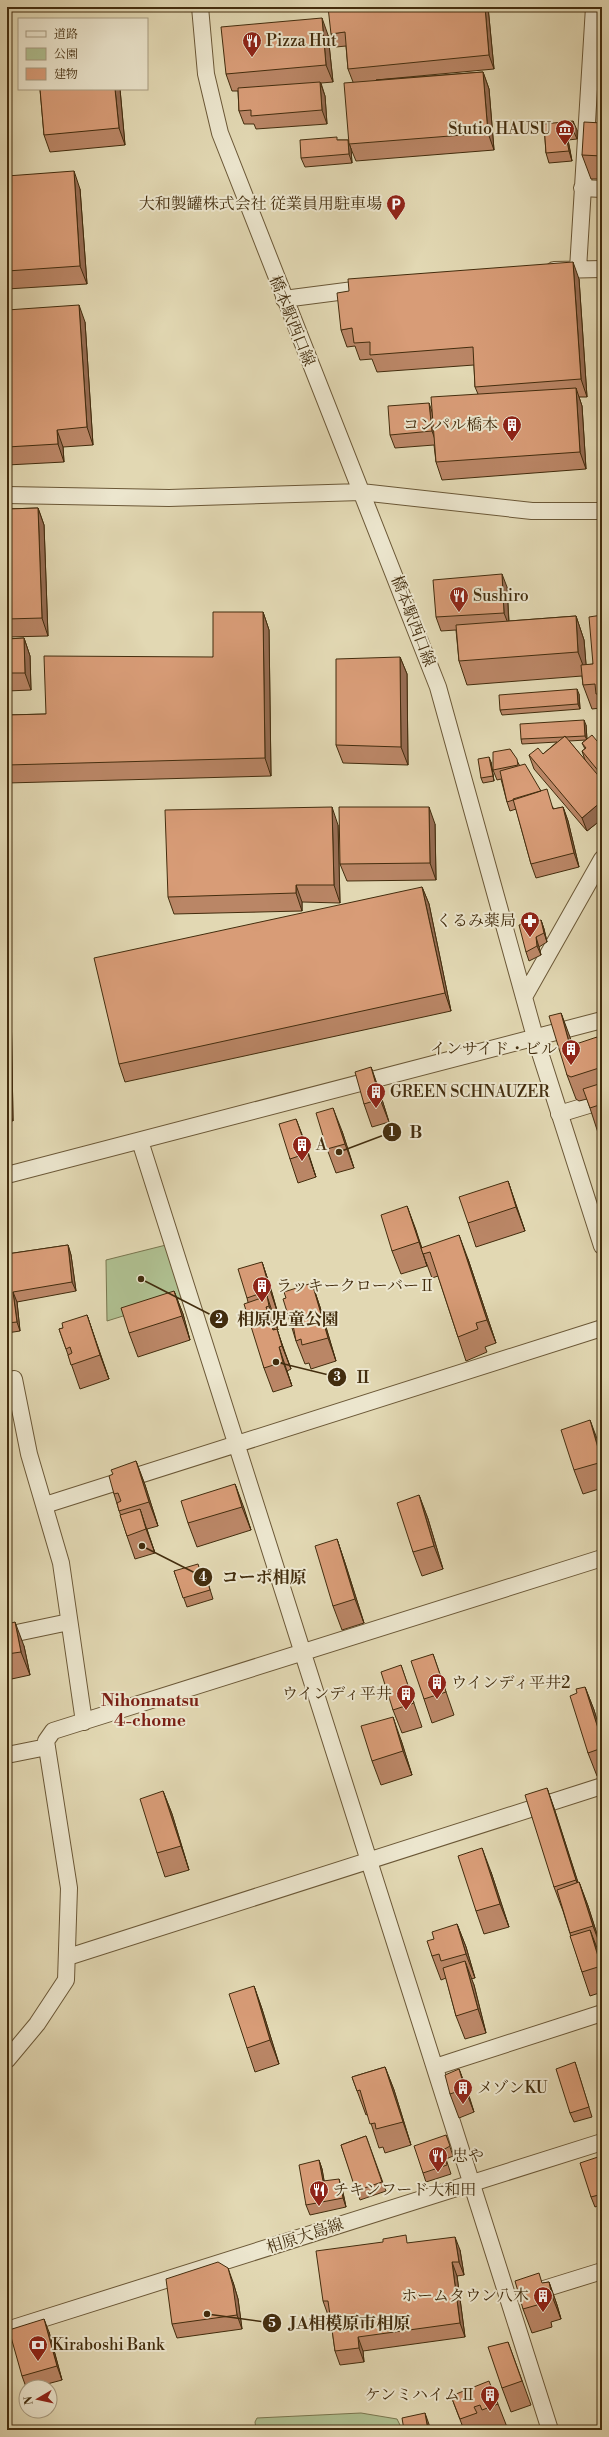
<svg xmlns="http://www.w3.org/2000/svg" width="609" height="2437" viewBox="0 0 609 2437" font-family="'Libre Bodoni','Noto Serif JP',serif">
<rect width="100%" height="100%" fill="#e2d8b3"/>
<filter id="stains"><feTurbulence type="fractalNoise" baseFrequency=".005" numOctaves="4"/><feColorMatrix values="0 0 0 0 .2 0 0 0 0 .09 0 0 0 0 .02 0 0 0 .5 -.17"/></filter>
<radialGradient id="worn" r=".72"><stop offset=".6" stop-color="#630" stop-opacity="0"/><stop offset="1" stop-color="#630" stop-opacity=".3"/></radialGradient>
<path fill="#afbf90" stroke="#79764f" d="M166,1245l15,53 -74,23 -1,-61z
M361,2413l36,6 4,8 -1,3h-144l-1,-8 2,-4z"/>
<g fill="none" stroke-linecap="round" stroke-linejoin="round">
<g stroke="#6b5837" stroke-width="18">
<path id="minor" d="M200,7l6,67 14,59 218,554 97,350 67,209
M582,188l20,1
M578,269l16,-262
M554,270l48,-1
M284,299l85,-11
M7,495l162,3 192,-6 171,19h70
M524,997l78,-138
M559,1114l43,-13
M140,1141l410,1289
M7,1175l595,-155
M14,1379l15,75 32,109 23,159
M45,1505l557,-177
M7,1635l62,-13
M7,1755l40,-8
M68,1957l534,-171
M7,2060l30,-36 29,-44 3,-92 -23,-147 7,-10 549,-173
M435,2067l167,-54
M531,2293l71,-22
M7,2330l595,-188"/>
</g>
<use href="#minor" stroke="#ece6ce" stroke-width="16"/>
</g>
<path fill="#ba8666" stroke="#432d0e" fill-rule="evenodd" d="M488,7l6,62 -118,11 107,-8 6,17 5,61 -138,11 -7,-17 4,-62 -5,-13 -2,-23 -10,1 -5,-13z
M602,7v24l-4,-12z
M328,35l5,47 -12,1 4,13 2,28 -71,5 -2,-5h-10l-5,-13 -1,-20h-6l-6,-17z
M40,89h80l5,56 -75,7 -6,-17z
M602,123v56h-11l-9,-24z
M544,124l33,6v9l-9,1 4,21 -23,2 -3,-10z
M338,140h10l3,9 1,14 -47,4 -4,-9z
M7,176l73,13 7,95 -80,5z
M579,279l8,118h-8l3,9 4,63 -144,11 -6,-18 -2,-17 -39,3 -5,-13 42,-25 46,-16 -3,-7 -1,-22 -97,7 -5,-13 -12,1 -5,-14 -8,1 -6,-17z
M7,310l78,12 8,123 -30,2 1,15 -57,3z
M38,508l6,17 4,111 -41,1v-128z
M507,587l2,34 67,-5 8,24 2,25 7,-1 9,-49v95l-1,-2 -9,1 -9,-24 -1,-9 -115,9 -8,-24 -3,-31 -15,1 -5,-14z
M263,612l6,18 2,146 -264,7v-68l39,-1 167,-57z
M24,638l6,18 1,34 -24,1v-52z
M400,657l7,17 1,91 -65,-2 -7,-18z
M579,694l1,15 -78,6 -2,-5z
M602,722v14h-2l-2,-4z
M586,725l1,15 10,1 5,-4v82l-15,12 -53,-62 -5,-14 14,-1 14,-12 -35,2 -1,-5zM586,740l-4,3 3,6 -3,2 3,9 -16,-19z
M510,749l10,17 21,25 13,18 9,-2 5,14 11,46 -43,11 -5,-14 -15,-55 -6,2 -3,-9 -6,-23 -4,1 -4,-10z
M491,762l3,19 -11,2 -2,-5z
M435,824l1,56 -89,1 -7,-17z
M338,825l2,78 -38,-1v9l-128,3 -6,-17z
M422,887l7,17 22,107 -326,71 -6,-18z
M541,920l3,9 3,13 -8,5 2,8 -12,6 -3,-9z
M7,933l3,9 3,179h-6z
M561,1013l11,32 30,4v96l-15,-46 -8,2 -3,-2 -9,-24z
M371,1067l8,23 10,32 -17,5 -8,-23z
M296,1119l20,58 -18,6 -8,-24z
M342,1131l12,37 -18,5 -9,-24z
M508,1181l17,50 -49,16 -8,-24z
M407,1206l15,42 46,11 28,84 -11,4 2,5 -21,9 -8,-24 -20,-61 -6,2 -6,-16 1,4 -26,8 -9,-23z
M68,1245l3,10 5,36 -59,11 3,29 -13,2v-79z
M262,1262l8,24 8,28 -5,1 5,15h-1l14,39 -4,2 5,15 -19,6 -9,-24 -17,-70z
M312,1283l8,24 16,54 -25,8 -2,-6 -4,1 -9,-23 -8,-26 -2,-17z
M174,1291l9,23 7,26 -52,17 -9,-24z
M87,1315l22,64 -29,10 -21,-60 4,-1z
M599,1444l3,11v33l-19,6 -9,-24z
M136,1461l9,24 13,41 -11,3 8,24 -20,6 -8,-23 -13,-42 -1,-20z
M235,1484l16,46 -54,17 -9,-24z
M419,1495l9,24 15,50 -21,7 -9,-24z
M337,1539l8,24 19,60 -22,7 -9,-24z
M174,1571l27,2 3,11 4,-1 5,16 -26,8z
M7,1624l17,22 6,29 -23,5z
M433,1654l21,61 -22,8 -8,-24z
M401,1665l21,62 -20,6 -9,-23z
M585,1687l9,23 8,27v38l-5,1 -9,-23z
M401,1740l11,35 -31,10 -9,-24z
M547,1788l8,23 23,72 1,-1 9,24 14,44 -4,1 4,13v28l-12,4 -8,-24 -19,-61 -9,-24z
M163,1791l9,23 17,56 -24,7 -8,-24z
M491,1872l18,55 -25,7 -8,-23z
M457,1924l9,23 9,31 -4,1 3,6 12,48 -21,6 -9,-23 -10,-38 -5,2 -9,-24 2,-17z
M254,1986l8,23 17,55 -24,8 -8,-24z
M575,2062l17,55 -18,5 -4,-9z
M385,2067l9,23 17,55 -26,8 -2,-6 -4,1 -11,-34 -2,1 -14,-38z
M459,2069l9,24 6,19 -15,6 -9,-24z
M446,2135l7,21 -7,3 5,15 -25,8 -3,-9z
M366,2136l20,55 -26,9 -19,-55z
M602,2158v46l-7,3 -4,-10z
M319,2160l3,9 2,12 18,7 4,19 -36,8 -4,-10z
M409,2243l51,7 4,25 -7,1 8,61 -102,14 1,11 -24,3 -5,-14 -5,-37 -2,1 -5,-14z
M233,2282l5,17 4,30 -65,9 -5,-14z
M549,2282l8,23 4,14 -10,3 1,5 -20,6 -9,-24 20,-26z
M49,2332l13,48 -26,7h-10l-4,-11z
M508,2342l23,63 -20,7 -9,-24z
M451,2396l47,8 9,23 -7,3h-11l-1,-1 -2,1h-22z"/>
<path fill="#976d53" stroke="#432d0e" d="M485,7h3l6,62 -5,-14z
M322,18l6,17 5,47 -7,-17z
M483,72l6,17 5,61 -6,-17z
M320,82l5,14 2,28 -5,-14z
M115,89h5l5,56 -6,-17z
M573,121l4,9v9l-4,-9z
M565,131l3,9 4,21 -3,-10z
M348,140l3,9 1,14 -3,-9z
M74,171l6,18 7,95 -7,-18z
M573,262l6,17 8,118 -6,-18z
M79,305l6,17 8,123 -6,-18z
M576,388l6,18 4,63 -6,-17z
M429,403l5,14 3,28 -5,-14z
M57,430l6,17 1,15 -6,-18z
M38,508l6,17 4,111 -6,-18z
M502,574l5,13 2,39 -5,-13z
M263,612l6,18 2,146 -6,-18z
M576,616l8,24 3,36 -9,-24z
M24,638l6,18 1,34 -6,-17z
M400,657l7,17 1,91 -7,-18z
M577,689l2,5 1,15 -2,-5z
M584,720l2,5 1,15 -2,-4z
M489,757l2,5 3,19 -1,-5z
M602,772v7l-2,-6z
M602,801v18l-15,12 -5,-13z
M332,807l6,18 2,78 -6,-18z
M429,807l6,17 1,56 -6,-17z
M563,807l5,14 11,46 -5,-14z
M296,885l6,17v9l-6,-18z
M422,887l7,17 22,107 -6,-18z
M541,920l3,9 3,13 -3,-9z
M7,933l3,9 3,179 -6,-15z
M536,937l3,10 2,8 -4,-9z
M561,1013l9,24 9,32 -9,-23z
M371,1067l8,23 10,32 -9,-23z
M333,1108l9,23 12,37 -9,-24z
M296,1119l9,23 11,35 -8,-24z
M508,1181l8,24 9,26 -9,-24z
M407,1206l9,24 11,36z
M459,1235l9,24 28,84 -9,-23z
M68,1245l3,10 5,36 -4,-9z
M262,1262l8,24 8,28 -8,-24z
M312,1283l8,24 16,54 -8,-23z
M174,1291l9,23 7,26 -8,-24z
M13,1292l4,10 3,29 -3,-9z
M267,1296l8,24 3,10 -9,-24z
M266,1307l9,24 -2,-1z
M87,1315l8,24 14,40 -9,-24z
M277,1329l8,24 6,16 -9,-23z
M279,1347l13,39 -9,-24z
M590,1420l9,24 3,11v5z
M136,1461l9,24 13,41 -9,-24z
M235,1484l9,24 7,22 -9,-23z
M419,1495l9,24 15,50 -9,-23z
M140,1509l8,24 7,20 -9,-24z
M337,1539l8,24 19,60 -9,-24z
M15,1622l9,24 6,29 -9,-23z
M585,1687l9,23 8,27v4z
M393,1717l8,23 11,35 -9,-24z
M547,1788l8,23 30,93 -9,-24z
M163,1791l9,23 17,56 -8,-24z
M482,1848l9,24 18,55 -9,-23z
M579,1882l9,24 14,44 -9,-24z
M457,1924l9,23 9,31 -9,-24z
M590,1930l9,23 3,11v4z
M465,1961l9,24 12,48 -8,-24z
M254,1986l8,23 17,55 -9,-24z
M385,2067l9,23 17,55 -8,-23z
M459,2069l9,24 6,19 -9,-23z
M319,2160l3,9 4,22 -3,-10z
M339,2179l3,9 4,19 -3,-9z
M455,2237l5,13 4,25 -5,-13z
M452,2262l5,14 8,61 -5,-14z
M228,2268l5,14 5,17 4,30 -5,-14z
M549,2282l8,23 4,14 -9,-23z
M44,2319l5,13 13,48 -5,-14z
M358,2337l5,14 1,11 -5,-14z
M425,2413l6,17h-3z"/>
<path fill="#d89c77" stroke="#432d0e" d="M328,7h157l4,48 -141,14 -3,-37 -14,2z
M599,7h3v13l-4,-1z
M322,18l4,47 -100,9 -5,-47z
M483,72l5,61 -139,11 -5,-61z
M320,82l2,28 -71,6v-6l-12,1 -1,-23z
M40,89h75l4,39 -75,7z
M573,121v9l-8,1 4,20 -23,2 -2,-29z
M584,122l18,1v33l-20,-1z
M337,137v3h11l1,14 -48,4 -1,-18z
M74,171l6,95 -73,5v-95z
M573,262l8,117 -106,8 -2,-40 -103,8v-13l-16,1 -2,-15 -11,2 -4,-37 12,-2 -1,-12z
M79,305l8,122 -30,3 1,14 -51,3v-137z
M576,388l4,64 -144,10 -5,-65z
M429,403l3,28 -42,4 -2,-29z
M38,508l4,110 -35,1v-110z
M502,574l2,39 -68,4 -3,-37z
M213,612h50l2,146 -258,7v-50l39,-1 -2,-58 169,1z
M602,615v79h-6l-1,-10 -12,1 -2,-20 12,-1 -4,-47z
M576,616l2,36 -119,9 -3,-36z
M24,638l1,35h-18v-34z
M400,657l1,90 -65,-2v-86z
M577,689l1,15 -78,6 -1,-15z
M584,720l1,16 -20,1v-1l-1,1 -43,2 -1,-15z
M598,722h4v10h-4z
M592,735l5,6 5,-4v35l-2,1 -18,-22 4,-3 -4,-5z
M565,736l37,44v21l-20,17 -53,-63 9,-7 5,6z
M510,749l7,10 1,6 -25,5v-18z
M489,757l4,19 -12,2 -3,-19z
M525,764l16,27 -34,11 -7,-31z
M547,789l6,20 10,-2 11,46 -43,11 -18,-65z
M332,807l2,78h-38v8l-128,4 -3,-87z
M339,807h90l1,56 -90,1z
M422,887l23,106 -326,71 -25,-106z
M541,920l3,13 -8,4 1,9 -11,6 -7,-27z
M561,1013l9,33 27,-9 5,15v15l-31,10 -4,-2 -18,-59z
M371,1067l9,32 -16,5 -9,-32z
M602,1083v21l-12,4 -7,-19z
M333,1108l12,36 -18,5 -11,-36z
M296,1119l12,34 -18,6 -11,-35z
M602,1126v19l-5,-17z
M508,1181l8,26 -48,16 -9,-26z
M407,1206l12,36 -27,9 -11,-36z
M459,1235l28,85 -11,3 2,6 -20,8 -28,-85 -7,2 -2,-6z
M68,1245l4,37 -59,10 4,30 -10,1v-69z
M262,1262l8,28 -23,8 -9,-29z
M312,1283l16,55 -26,7 -1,-6 -5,2 -5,-27 -3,1 -5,-16 3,-1 -2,-6z
M174,1291l8,25 -53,17 -8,-25z
M267,1296l2,10 -3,1 7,23 4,-1 5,17 -3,1 4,15 -19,6 -20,-64z
M87,1315l13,40 -29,10 -3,-10 4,-2 -2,-6 -4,2 -7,-20 4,-1 -1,-5z
M590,1420l12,42 -28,8 -13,-40z
M136,1461l13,41 -30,9 -2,-8 4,-2 -3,-8 -4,1 -5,-18 4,-2 -2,-4z
M235,1484l7,23 -54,16 -7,-22z
M419,1495l15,51 -21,6 -16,-49z
M140,1509l6,20 -19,7 -7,-21z
M337,1539l18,60 -22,7 -18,-60z
M198,1564l6,20 4,-1 2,7 -27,8 -9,-27z
M15,1622l6,30 -14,2v-30z
M433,1654l13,38 -22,7 -13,-38z
M401,1665l13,38 -21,7 -12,-38z
M585,1687l17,54v7l-14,5 -18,-57 7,-3 -1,-4z
M393,1717l10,34 -31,10 -11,-35z
M547,1788l29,92 -22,7 -29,-92z
M163,1791l18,55 -24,7 -17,-54z
M482,1848l18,56 -24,7 -18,-55z
M579,1882l14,44 -23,7 -13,-43z
M457,1924l9,30 -25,7 -2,-7 -7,2 -5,-15 7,-2 -2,-7z
M590,1930l11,36 -19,6 -12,-36z
M465,1961l13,48 -22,7 -13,-48z
M254,1986l16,54 -23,8 -18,-54z
M575,2062l14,45 -19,6 -14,-44z
M385,2067l18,55 -27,7 -1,-6 -5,1 -10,-34 -3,1 -5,-14z
M459,2069l6,20 -15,5 -5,-19z
M446,2135l4,11 -7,4 4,15 -24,8 -9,-27z
M366,2136l16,46 -26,9 -15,-46z
M601,2156l1,2v36l-11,3 -11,-34z
M319,2160l4,21 16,-2 4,19 -37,7 -7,-40z
M406,2235l1,8 48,-6 4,25h-7l8,61 -102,14 1,11 -24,3 -7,-50h-5l-7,-50 67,-9v-3z
M218,2262l10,6 5,18 4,29 -65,9 -6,-45z
M539,2273l3,10 7,-1 3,14 -10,3 2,4 -21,6 -8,-28z
M44,2319l13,47 -35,10 -13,-46z
M508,2342l14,39 -20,7 -14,-41z
M489,2381l9,23 -16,6 -2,-5 -6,2 3,6 -17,6 -9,-23z
M425,2413l3,17h-24l-2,-12z"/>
<defs>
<g id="restaurant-pin" transform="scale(1)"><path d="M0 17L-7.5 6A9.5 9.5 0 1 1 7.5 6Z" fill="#8f2418" stroke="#ece6ce"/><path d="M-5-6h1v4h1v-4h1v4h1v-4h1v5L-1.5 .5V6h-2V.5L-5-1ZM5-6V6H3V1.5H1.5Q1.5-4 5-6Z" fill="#fff"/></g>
<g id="museum-pin" transform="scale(1)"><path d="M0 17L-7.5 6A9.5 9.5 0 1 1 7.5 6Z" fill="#8f2418" stroke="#ece6ce"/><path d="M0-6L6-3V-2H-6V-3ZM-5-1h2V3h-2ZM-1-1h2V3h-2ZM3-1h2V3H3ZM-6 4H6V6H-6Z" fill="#fff"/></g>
<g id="parking-pin" transform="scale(1)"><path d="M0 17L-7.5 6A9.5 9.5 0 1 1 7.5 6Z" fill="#8f2418" stroke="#ece6ce"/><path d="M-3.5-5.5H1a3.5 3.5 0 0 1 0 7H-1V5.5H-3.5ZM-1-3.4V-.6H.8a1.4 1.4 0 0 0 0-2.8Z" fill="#fff"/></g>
<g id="building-pin" transform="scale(1)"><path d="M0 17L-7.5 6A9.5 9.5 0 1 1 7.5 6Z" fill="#8f2418" stroke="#ece6ce"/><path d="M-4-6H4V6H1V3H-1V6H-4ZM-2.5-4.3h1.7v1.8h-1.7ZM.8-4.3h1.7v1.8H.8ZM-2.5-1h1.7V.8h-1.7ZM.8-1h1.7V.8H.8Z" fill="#fff"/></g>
<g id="pharmacy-pin" transform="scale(1)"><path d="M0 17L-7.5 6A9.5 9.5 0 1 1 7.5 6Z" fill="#8f2418" stroke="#ece6ce"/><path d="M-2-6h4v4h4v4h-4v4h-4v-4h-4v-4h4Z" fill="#fff"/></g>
<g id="bank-pin" transform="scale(1)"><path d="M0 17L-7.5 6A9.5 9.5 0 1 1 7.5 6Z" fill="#8f2418" stroke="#ece6ce"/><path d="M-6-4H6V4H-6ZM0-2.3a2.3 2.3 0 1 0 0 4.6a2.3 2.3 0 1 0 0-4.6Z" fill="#fff"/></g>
</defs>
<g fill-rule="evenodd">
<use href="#restaurant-pin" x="252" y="41"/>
<use href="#museum-pin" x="565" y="129"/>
<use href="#parking-pin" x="396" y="204"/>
<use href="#building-pin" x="512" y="425"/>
<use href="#restaurant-pin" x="459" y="596"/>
<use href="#pharmacy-pin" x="530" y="921"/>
<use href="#building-pin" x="571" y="1049"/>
<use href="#building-pin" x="376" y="1092"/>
<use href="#building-pin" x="302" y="1145"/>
<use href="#building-pin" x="262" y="1286"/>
<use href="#building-pin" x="437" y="1683"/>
<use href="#building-pin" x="406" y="1694"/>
<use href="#building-pin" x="463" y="2088"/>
<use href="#restaurant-pin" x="438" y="2156"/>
<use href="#restaurant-pin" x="319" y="2190"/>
<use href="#building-pin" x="543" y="2296"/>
<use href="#bank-pin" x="38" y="2345"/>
<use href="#building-pin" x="490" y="2395"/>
</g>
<g text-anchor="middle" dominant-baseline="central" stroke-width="4" stroke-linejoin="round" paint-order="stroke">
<g font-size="16" fill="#432d0e" stroke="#ece6ce" text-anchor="start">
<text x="266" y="41">Pizza Hut</text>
<text x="551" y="129" text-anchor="end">Stutio HAUSU</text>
<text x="382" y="204" text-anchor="end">大和製罐株式会社 従業員用駐車場</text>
<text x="498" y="425" text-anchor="end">コンパル橋本</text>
<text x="473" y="596">Sushiro</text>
<text x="516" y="921" text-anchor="end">くるみ薬局</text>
<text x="557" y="1049" text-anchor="end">インサイド・ビル</text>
<text x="390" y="1092">GREEN SCHNAUZER</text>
<text x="316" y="1145">A</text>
<text x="276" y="1286">ラッキークローバーⅡ</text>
<text x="451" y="1683">ウインディ平井2</text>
<text x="392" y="1694" text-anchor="end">ウインディ平井</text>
<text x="477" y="2088">メゾンKU</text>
<text x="452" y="2156">忠や</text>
<text x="333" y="2190">チキンフード大和田</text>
<text x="529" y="2296" text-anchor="end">ホームタウン八木</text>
<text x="52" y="2345">Kiraboshi Bank</text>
<text x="476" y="2395" text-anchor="end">ケンミハイムⅡ</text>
</g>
<g font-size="16" fill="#432d0e" stroke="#ece6ce">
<text transform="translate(292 321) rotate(68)">橋本駅西口線</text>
<text transform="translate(413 621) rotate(69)">橋本駅西口線</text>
<text transform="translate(305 2236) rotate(-18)">相原大島線</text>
</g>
<g font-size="17" font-weight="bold" fill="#7a1f14" stroke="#ece6ce">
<text x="150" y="1701">Nihonmatsu<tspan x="150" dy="20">4-chome</tspan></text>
</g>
</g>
<path fill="none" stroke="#432d0e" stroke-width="1.5" d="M339 1152L392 1132M141 1279L219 1319M276 1362L337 1377M142 1546L203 1577M207 2314L272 2323"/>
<g fill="#432d0e" stroke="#ece6ce" stroke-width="1.5">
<circle cx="339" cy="1152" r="4"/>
<circle cx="141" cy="1279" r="4"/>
<circle cx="276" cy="1362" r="4"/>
<circle cx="142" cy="1546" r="4"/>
<circle cx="207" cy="2314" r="4"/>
<circle cx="392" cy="1132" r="10"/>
<circle cx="219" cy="1319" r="10"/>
<circle cx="337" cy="1377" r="10"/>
<circle cx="203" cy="1577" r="10"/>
<circle cx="272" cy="2323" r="10"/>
</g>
<g font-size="12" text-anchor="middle" font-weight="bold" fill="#fff">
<text x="392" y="1136">1</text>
<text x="219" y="1323">2</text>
<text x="337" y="1381">3</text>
<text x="203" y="1581">4</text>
<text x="272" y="2327">5</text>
</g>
<g font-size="17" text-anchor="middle" font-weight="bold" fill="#432d0e" stroke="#ece6ce" stroke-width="4" stroke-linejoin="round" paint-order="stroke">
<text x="416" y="1138">B</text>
<text x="288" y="1325">相原児童公園</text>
<text x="363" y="1383">Ⅱ</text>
<text x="264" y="1583">コーポ相原</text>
<text x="350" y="2329">JA相模原市相原</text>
</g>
<rect width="609" height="2437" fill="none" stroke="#e2d8b3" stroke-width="24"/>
<rect x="8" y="8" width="593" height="2421" fill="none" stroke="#432d0e" stroke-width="2"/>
<rect x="12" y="12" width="585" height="2413" fill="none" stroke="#432d0e"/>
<rect x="18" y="18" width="130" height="72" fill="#ece6ce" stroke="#a89c81"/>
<rect x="26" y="31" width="20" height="6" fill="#ece6ce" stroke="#a89c81"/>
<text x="54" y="38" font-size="12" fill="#432d0e">道路</text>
<rect x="26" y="48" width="20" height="12" fill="#afbf90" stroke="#a89c81"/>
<text x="54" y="58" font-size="12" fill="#432d0e">公園</text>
<rect x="26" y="68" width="20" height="12" fill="#d89c77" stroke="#a89c81"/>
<text x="54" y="78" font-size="12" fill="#432d0e">建物</text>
<g transform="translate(38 2399) rotate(261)"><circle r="19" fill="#ece6ce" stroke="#a89c81"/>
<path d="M0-3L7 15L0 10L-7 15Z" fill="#8f2418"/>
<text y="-6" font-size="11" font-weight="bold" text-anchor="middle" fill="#432d0e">N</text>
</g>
<rect width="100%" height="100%" filter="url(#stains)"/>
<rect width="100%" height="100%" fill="url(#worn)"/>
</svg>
